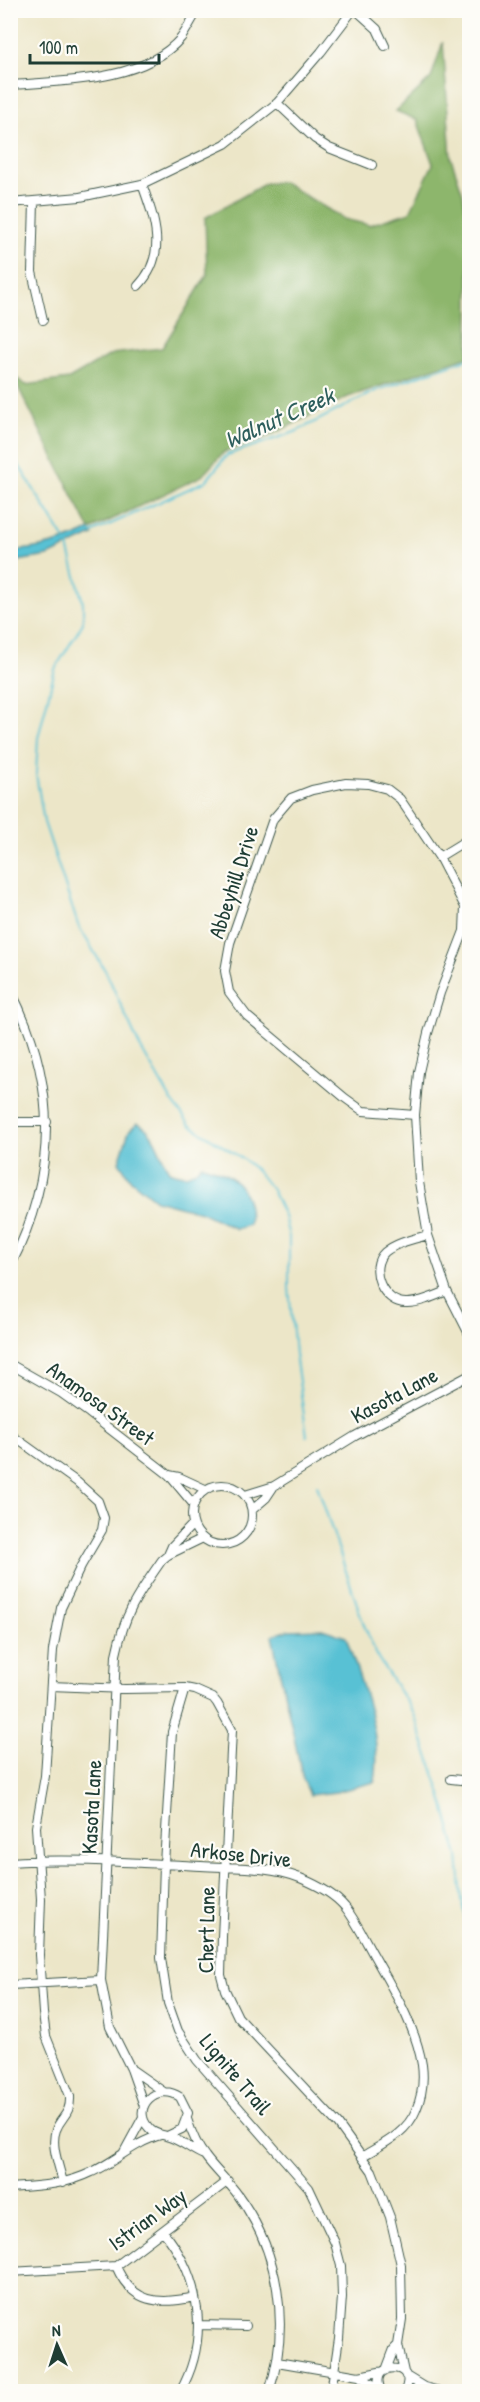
<svg xmlns="http://www.w3.org/2000/svg" width="480" height="2402" viewBox="0 0 480 2402" font-family="'Patrick Hand',sans-serif">
<rect width="100%" height="100%" fill="#fdfcf7"/>
<filter id="ink" filterUnits="userSpaceOnUse"><feTurbulence type="fractalNoise" baseFrequency=".0167" numOctaves="2"/><feDisplacementMap in="SourceGraphic" scale="12" xChannelSelector="R" yChannelSelector="G"/><feConvolveMatrix kernelMatrix="1 2 1 2 8 2 1 2 1" color-interpolation-filters="sRGB"/></filter>
<filter id="wash" filterUnits="userSpaceOnUse"><feTurbulence type="fractalNoise" baseFrequency=".008" numOctaves="4" result="noise"/><feDisplacementMap in="SourceGraphic" scale="24" xChannelSelector="R" yChannelSelector="G"/><feGaussianBlur stdDeviation="1.35" result="paint"/><feColorMatrix in="noise" values="0 0 0 0 0 0 0 0 0 0 0 0 0 0 0 0 0 1.4 0 .05"/><feComposite in="paint" operator="in"/></filter>
<g filter="url(#wash)">
<rect width="100%" height="100%" fill="#ece6c8"/>
<path fill="#8db66c" stroke="#567a50" stroke-width="1.5" d="M443,42l8,116 12,36 6,34v128l-121,41 -79,39 -45,16 -22,24 -112,54 -78,-155 14,10 43,-6 43,-25 50,-6 45,-73 -2,-57 61,-35 17,-1 61,37 25,6 41,-13 23,-48 -16,-44 -21,-9 35,-33z"/>
<path fill="#58c1d4" stroke="#3c7f84" stroke-width="1.5" d="M90,530l3,5 -45,21 -37,6v-11c27,-2 55,-9 79,-21z
M137,1123c18,6 23,33 32,48 16,6 19,6 33,-6 33,8 51,26 47,60l-13,4 -35,-17 -45,-12 -25,-20 -12,-18 10,-31z
M322,1629l24,8c15,47 37,95 29,145l-39,10 -26,3 -7,-16 -31,-143 16,-6z"/>
<g fill="none" stroke-linecap="round" stroke-linejoin="round">
<path stroke="#58c1d4" stroke-width="2" d="M10,451l55,89
M91,533l115,-52 21,-26 68,-23 80,-41 95,-33
M68,546l15,57v20l-28,46 -17,69 -2,36 8,48 34,103 28,47 33,73 32,55 19,25 56,36 11,10 15,19 12,26 5,21v51l6,66 12,82
M317,1485l47,140 14,33 36,56 27,80 17,62 4,44 8,32"/>
</g>
</g>
<g filter="url(#ink)">
<g fill="none" stroke-linecap="round" stroke-linejoin="round">
<g stroke="#3e564a" stroke-width="10">
<path id="minor" d="M356,10l21,19 8,17
M10,85c53,-4 133,-3 171,-47 6,-8 11,-19 17,-28
M277,103l38,36 14,9 43,17
M34,202l-2,70 11,48
M10,203l70,-6 62,-13 83,-40 52,-41 44,-51 32,-42
M138,286c30,-31 17,-66 4,-102
M439,857l31,-19
M10,989c48,93 48,184 0,278
M415,1115l-52,-4 -18,-13 -98,-82 -18,-24 -4,-21 5,-28 43,-124 18,-21 21,-8 34,-7 22,1 19,5 13,10 39,58 26,50 -1,24 -24,62 -12,40 -9,39 -4,43 4,67 9,53 19,56 23,45
M10,1122h37
M428,1235c-14,4 -31,7 -43,17 -18,16 -2,52 22,51 13,0 28,-7 40,-12
M10,1364l51,29 28,20 80,62 25,30
M10,1434l67,48 21,19 6,17 -2,12 -21,36 -20,42 -8,42 -8,126 -9,51 5,72 -2,56 4,58 3,23 24,60c1,19 -9,20 -14,34 -6,15 4,38 7,53
M169,1475l10,2 26,12
M192 1515a30 30 0 1 1 60 0a30 30 0 1 1-60 0Z
M245,1495l29,-9 81,-50 115,-61
M252,1510l14,-12 8,-12
M168,1555l4,-9 20,-21
M51,1686l74,3 60,-1 10,2 18,8 4,5 15,27 -10,207 -1,38 4,15 13,27 100,107 34,47 18,46 11,48 1,54 -4,26 6,27
M185,1688l-13,44 -8,132 -3,94 7,45 10,28 19,29 112,128 26,55 6,23 1,31 -3,41 -8,54
M451,1779l19,2
M10,1862c64,-4 128,1 191,4 32,2 68,0 99,12 15,6 34,16 45,29 11,14 19,31 28,47 19,34 43,72 49,111 2,15 0,31 -6,45 -9,23 -33,34 -53,46
M10,1985l91,-5
M131,2069l33,23
M144,2106l-13,-37 -21,-42 -9,-47 15,-325c9,-43 21,-59 46,-95l6,-5 33,-16
M187,2119c4,12 10,27 18,37 10,14 23,25 33,39 41,56 53,130 31,197
M167,2136l15,-7 6,-16 -8,-16c-23,-16 -50,11 -31,31 5,6 10,6 17,8 14,3 25,14 38,19
M124,2152l19,-35
M10,2188c29,-2 56,-3 82,-16 24,-11 43,-30 69,-37
M163,2231c38,46 47,108 17,161
M116,2266c16,38 43,39 79,31
M10,2272l106,-6 112,-85
M198,2325l48,1
M277,2362l82,14 25,-5
M386,2370l8,-21 4,-4
M359,2376l21,13
M406,2376l18,11 16,4
M382,2392c-18,-32 40,-31 22,0"/>
</g>
<use href="#minor" stroke="#fff" stroke-width="8"/>
</g>
</g>
<g text-anchor="middle" dominant-baseline="central" stroke-width="4.5" stroke-linejoin="round" paint-order="stroke">
<g font-size="22" fill="#1f3d34" stroke="#fdfcf7">
<text transform="translate(233 882) rotate(-72)">Abbeyhill Drive</text>
<text transform="translate(394 1395) rotate(-28)">Kasota Lane</text>
<text transform="translate(101 1403) rotate(36)">Anamosa Street</text>
<text transform="translate(91 1807) rotate(-87)">Kasota Lane</text>
<text transform="translate(241 1854) rotate(6)">Arkose Drive</text>
<text transform="translate(206 1930) rotate(-89)">Chert Lane</text>
<text transform="translate(236 2074) rotate(50)">Lignite Trail</text>
<text transform="translate(147 2219) rotate(-36)">Istrian Way</text>
</g>
<g font-size="24" font-style="italic" fill="#2d5e5c" stroke="#fdfcf7">
<text transform="translate(279 417) rotate(-24)">Walnut Creek</text>
</g>
</g>
<rect width="480" height="2402" fill="none" stroke="#fdfcf7" stroke-width="36"/>
<g transform="translate(57 2345) rotate(357)" stroke="#fdfcf7" stroke-width="4.5" paint-order="stroke">
<path d="M0-4.5L10 22L0 15L-10 22Z" fill="#1f3d34"/>
<text y="-9" font-size="16" font-weight="bold" text-anchor="middle" fill="#1f3d34">N</text>
</g>
<path d="M30 54v9h129v-9" fill="none" stroke="#1f3d34" stroke-width="3"/>
<text x="39" y="54" font-size="18" fill="#1f3d34" stroke="#fdfcf7" stroke-width="4.5" paint-order="stroke">100 m</text>
</svg>
